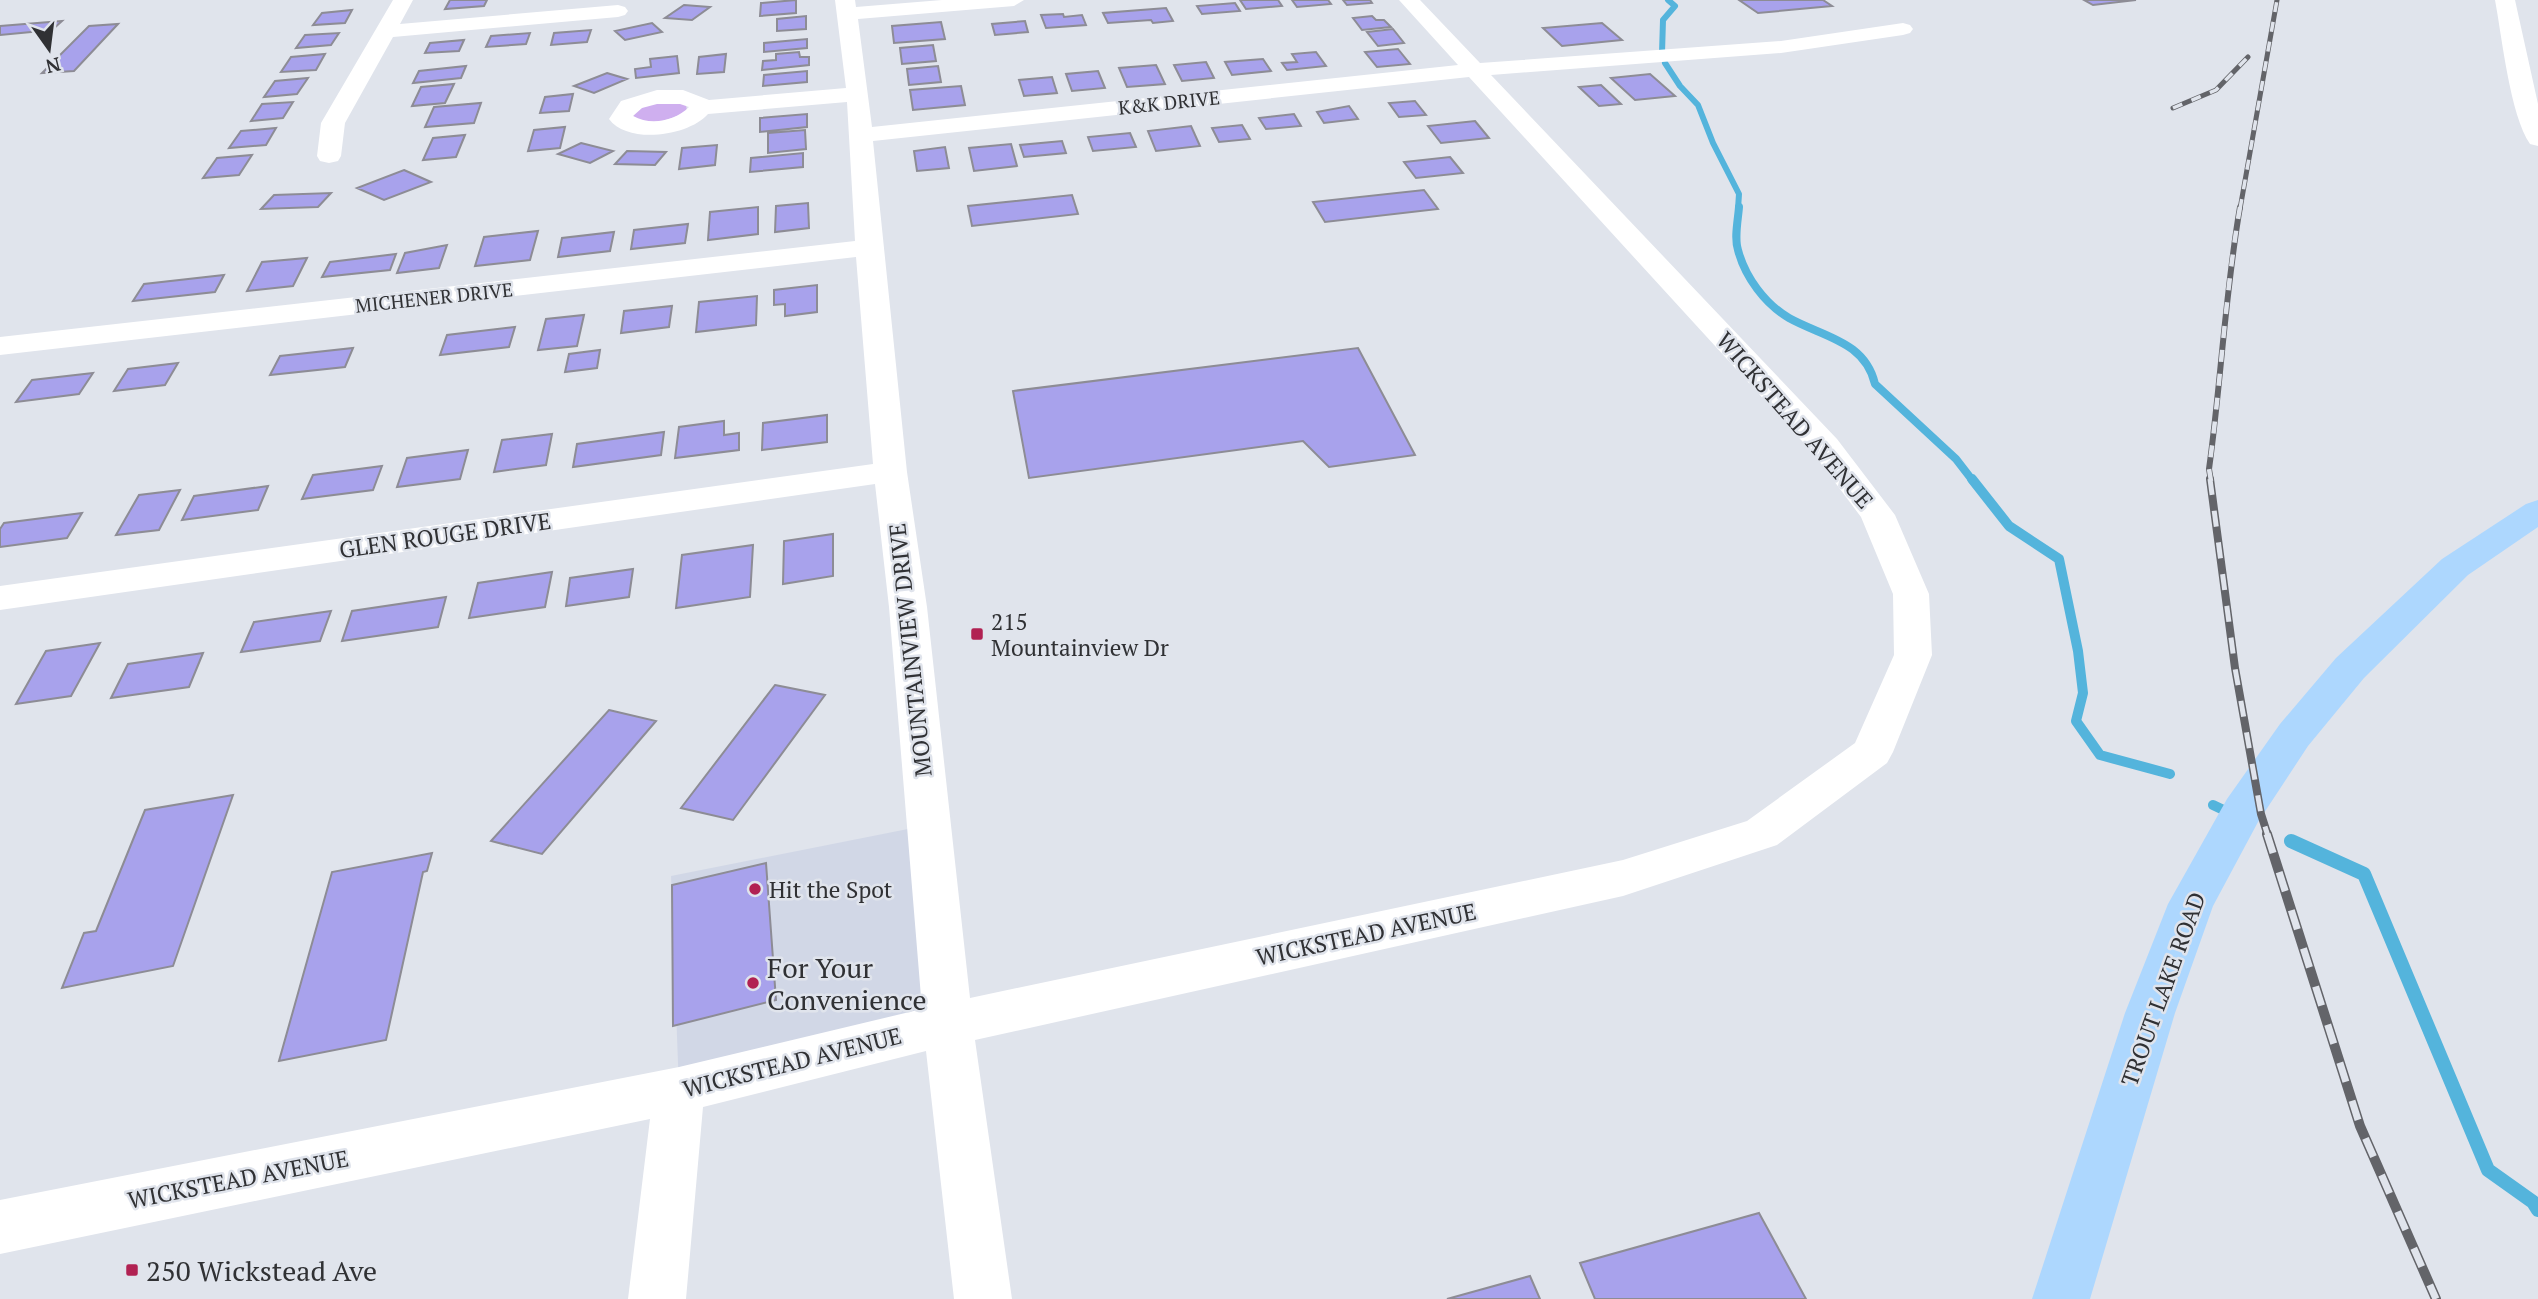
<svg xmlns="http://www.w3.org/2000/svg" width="2538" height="1299" viewBox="0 0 2538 1299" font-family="'PT Serif',serif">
<rect width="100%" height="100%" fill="#e0e4ec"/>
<path fill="#d1d7e6" d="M928,825l20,199 -269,66 -8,-214z"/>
<path fill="#cfafef" d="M675,102l11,3 1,6c-17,9 -38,17 -54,5 10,-14 26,-13 42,-14z"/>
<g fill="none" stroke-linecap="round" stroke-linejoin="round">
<path stroke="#54b4dc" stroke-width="6" d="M1662,53l1,-33 12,-14 -7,-6
M1665,63l15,23 18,19 15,38 26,51 -1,15"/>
<path stroke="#54b4dc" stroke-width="8" d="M1739,207c-1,13 -5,31 -1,43 7,27 27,54 51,68 34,19 76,23 86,66l81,75 17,22"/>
<path stroke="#54b4dc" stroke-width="10" d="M1972,479l37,47 50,33 19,92 5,42 -7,28 24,34 70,19
M2213,805l19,9"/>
<path stroke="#54b4dc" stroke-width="14" d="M2291,841l73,33 124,296 45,32 5,8"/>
</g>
<path fill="#a8a2ec" stroke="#8d8c95" stroke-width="2" d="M450,0h37l-3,6 -39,3z
M796,0v13l-36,3 1,-13z
M1240,0h38l4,6 -36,3z
M1292,0h36l3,4 -34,3z
M1343,0h27l2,3 -25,2z
M1739,0h84l9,6 -74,7z
M2084,0h52l-43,5z
M1235,3l5,8 -38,3 -5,-8z
M684,5l26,2 -18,13 -27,-2z
M1166,8l7,13 -20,2 -2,-3 -43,3 -5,-10z
M352,10l-7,13 -32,2 9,-12z
M1063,14l1,3 18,-2 4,10 -40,3 -5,-13z
M806,16v13l-29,2v-12z
M1372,16l4,4h8l7,7 -29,3 -9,-12z
M62,21l-10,9 -52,5v-9z
M1025,21l3,11 -33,3 -3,-11z
M941,22l4,17 -51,4 -2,-17z
M652,23l10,9 -37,8 -10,-9z
M1602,23l20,17 -60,6 -19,-18z
M118,24l-44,47 -32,2 47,-47z
M1393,29l11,14 -26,3 -11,-14z
M591,30l-4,12 -36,3 3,-12z
M339,33l-8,12 -35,3 9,-13z
M530,33l-4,11 -40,3 5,-11z
M807,39v9l-43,4v-9z
M464,40l-5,11 -34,2 5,-10z
M933,45l3,16 -34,3 -2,-16z
M1398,49l12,15 -33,3 -12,-15z
M799,52l1,5h9v8l-47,5 1,-9 13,-1v-6z
M1316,52l10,14 -39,4 -5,-7 15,-1 -5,-8z
M325,54l-9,16 -35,2 10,-15z
M726,54l-2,18 -27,2 2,-17z
M677,56l2,17 -43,5 -1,-9 16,-2 -1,-8z
M1263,59l8,12 -39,4 -7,-13z
M1206,62l8,16 -32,3 -8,-16z
M1156,65l9,19 -38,3 -8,-19z
M466,66l-5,12 -48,5 6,-12z
M938,66l3,16 -32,3 -2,-16z
M807,71v11l-44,4 1,-11z
M1098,71l7,17 -33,3 -6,-17z
M607,73l20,6 -33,14 -20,-7z
M1650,74l25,22 -40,4 -24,-22z
M1052,77l5,16 -33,3 -5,-16z
M308,78l-11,16 -33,3 11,-16z
M454,84l-9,19 -33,3 9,-19z
M1601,85l20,19 -22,2 -20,-19z
M961,86l4,19 -52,5 -3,-20z
M573,94l-4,17 -29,2 5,-16z
M1415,101l11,14 -27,2 -10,-14z
M293,102l-10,16 -32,3 11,-17z
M481,103l-7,20 -49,4 9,-20z
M1349,106l9,13 -34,4 -7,-11z
M807,114v13l-47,5v-14z
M1294,114l7,12 -35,3 -7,-11z
M1475,121l14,17 -48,5 -13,-17z
M1242,125l8,14 -31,3 -7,-14z
M1191,126l9,20 -44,5 -8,-20z
M565,127l-5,21 -32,3 6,-21z
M276,128l-10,17 -37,3 12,-17z
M805,130l1,19 -38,4v-20z
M1130,133l6,14 -43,4 -5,-14z
M465,135l-9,22 -33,3 10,-22z
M1062,141l4,12 -42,4 -4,-12z
M581,143l32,8 -23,12 -32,-9z
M1011,144l6,22 -43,5 -5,-23z
M717,145l-2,20 -36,4 3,-21z
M945,147l4,21 -32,3 -3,-20z
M627,151l39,1 -11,13 -40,-1z
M803,153v14l-53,5 1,-14z
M252,155l-13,20 -36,3 14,-20z
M1450,157l13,16 -47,5 -12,-16z
M404,170l27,12 -47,18 -27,-12z
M1424,190l14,19 -113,13 -12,-20z
M331,193l-13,14 -57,2 13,-14z
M1072,195l6,19 -106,12 -4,-20z
M808,203l1,25 -34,4 1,-26z
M758,207v27l-50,6 2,-28z
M688,224l-3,19 -54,6 3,-19z
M538,231l-8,29 -55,6 9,-29z
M614,232l-4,19 -52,6 4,-19z
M447,245l-8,23 -42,5 8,-20z
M396,254l-6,16 -68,7 8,-15z
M307,258l-14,28 -46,5 15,-29z
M224,275l-9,17 -82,9 11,-17z
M817,285v27l-32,4v-12l-11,1v-15z
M757,296l-1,29 -60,7 3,-30z
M672,306l-3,21 -48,6 3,-22z
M584,315l-7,31 -39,4 8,-31z
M515,327l-6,20 -69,8 7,-20z
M353,348l-8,19 -75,8 10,-19z
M1358,348l57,107 -86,12 -26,-26 -274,37 -16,-87z
M600,350l-3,18 -32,4 4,-18z
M178,363l-13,22 -51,6 14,-22z
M93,373l-14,21 -63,8 16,-22z
M827,415v27l-65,8 1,-27z
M724,421v14l15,-2v17l-64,8 4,-31z
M664,432l-3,23 -88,12 4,-23z
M552,434l-6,31 -52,7 8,-32z
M468,450l-8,29 -63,8 10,-29z
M382,466l-9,24 -71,9 11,-24z
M268,486l-10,24 -76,10 12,-24z
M180,490l-21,40 -43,5 23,-40z
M82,513l-15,25 -67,9v-18l4,-6z
M833,534v42l-50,8 1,-43z
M753,545l-3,52 -74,11 6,-53z
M633,569l-4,28 -63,9 4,-28z
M552,572l-7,35 -76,11 9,-35z
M446,597l-8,30 -96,14 10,-30z
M331,611l-11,30 -79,11 13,-30z
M100,643l-29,53 -55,8 30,-53z
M203,653l-14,34 -78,11 17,-34z
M775,685l50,10 -92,125 -52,-12z
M609,710l47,11 -114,133 -51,-13z
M233,795l-60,171 -111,22 22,-55 12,-2 49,-121z
M432,853l-5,18 -4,1 -37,168 -107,21 53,-189z
M766,863l10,137 -103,26 -1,-141z
M1759,1213l47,86h-211l-15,-36z
M1530,1276l10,23h-93z"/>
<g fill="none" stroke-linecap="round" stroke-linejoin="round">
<path fill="#fff" fill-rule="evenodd" d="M393,0h20l-13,24 218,-19 7,2 3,4 -3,4 -7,2 -225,20 -48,86 -4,33 -3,5 -9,2 -9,-2 -3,-5 4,-33z
M835,0h20l1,7 86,-7h82l-10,6 -156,13 14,108 586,-62 -59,-65h21l60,63 301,-22 122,-18 7,2 3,4 -3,4 -7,2 -122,18 -290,22 346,364 58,76 34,79 3,61 -39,97 -6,11 -110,82 -154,51 -648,144 37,259h-58l-28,-248 -223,56 -17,192h-58l22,-180 -650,135v-54l679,-133 243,-58 -33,-402 -14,-123 -875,126v-24l873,-122 -17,-207 -856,98v-18l855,-96 -8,-139 -139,12c-19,22 -80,31 -99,5l12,-18 36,-11h26l26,10 137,-12zM1469,77l344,376 48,64 32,77 1,61 -39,88 -108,78 -124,39 -653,138 -43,-391 -20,-135 -34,-331zM657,104h23l9,3c-14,14 -38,19 -56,9l9,-8z
M2495,0h20l23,104v42l-8,-2c-20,-29 -28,-107 -35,-144z"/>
<path fill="#add7fe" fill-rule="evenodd" d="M2538,500v27l-70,48 -104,103 -56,68 -50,76 -45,84 -38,107 -85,286h-58l93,-286 43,-109 59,-105 53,-75 56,-66 106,-99 84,-55z"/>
<g stroke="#636469" stroke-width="5">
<path id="rail-far3" d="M2173,108l43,-18 32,-33
M2240,209l37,-209"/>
</g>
<g stroke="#636469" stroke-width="6">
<path id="rail-far2" d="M2211,481l-2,-12c12,-87 16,-175 31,-262"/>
</g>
<g stroke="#636469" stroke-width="8">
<path id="rail-far1" d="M2210,479l25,189 26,146 7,22"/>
</g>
<g stroke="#636469" stroke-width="10">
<path id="rail" d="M2267,834l93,292 76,173"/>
</g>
<use href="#rail-far3" stroke="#e0e4ec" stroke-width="3.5" stroke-dasharray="10" stroke-linecap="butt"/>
<use href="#rail-far2" stroke="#e0e4ec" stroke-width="4.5" stroke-dasharray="12" stroke-linecap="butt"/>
<use href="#rail-far1" stroke="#e0e4ec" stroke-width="5" stroke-dasharray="16" stroke-linecap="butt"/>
<use href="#rail" stroke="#e0e4ec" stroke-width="7" stroke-dasharray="20" stroke-linecap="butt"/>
</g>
<g fill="#b12152" stroke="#e0e4ec" stroke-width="2.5">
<rect x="970" y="627" width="14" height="14" rx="3.5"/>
<circle cx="755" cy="889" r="7"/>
<circle cx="753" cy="983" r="7"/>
<rect x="125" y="1263" width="14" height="14" rx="3.5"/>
</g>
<g text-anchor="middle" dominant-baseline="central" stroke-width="5" stroke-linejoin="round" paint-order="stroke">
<g font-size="19" fill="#303134" stroke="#e0e4ec">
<text transform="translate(1169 102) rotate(-6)">K&amp;K DRIVE</text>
<text transform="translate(434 297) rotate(-6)">MICHENER DRIVE</text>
</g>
<g font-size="23" fill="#303134" stroke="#e0e4ec">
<text transform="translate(1795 420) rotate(49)">WICKSTEAD AVENUE</text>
<text transform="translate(445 535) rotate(-8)">GLEN ROUGE DRIVE</text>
<text transform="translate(910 650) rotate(-96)">MOUNTAINVIEW DRIVE</text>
<text transform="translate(1366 934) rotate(-12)">WICKSTEAD AVENUE</text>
<text transform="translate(2163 989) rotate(-70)">TROUT LAKE ROAD</text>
<text transform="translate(792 1062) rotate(-14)">WICKSTEAD AVENUE</text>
<text transform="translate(238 1179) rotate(-11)">WICKSTEAD AVENUE</text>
</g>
<g font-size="23" fill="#303134" stroke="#e0e4ec" text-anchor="start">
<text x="991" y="621">215<tspan x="991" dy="26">Mountainview Dr</tspan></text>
<text x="769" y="889">Hit the Spot</text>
</g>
<g font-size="28" fill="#303134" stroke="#e0e4ec" text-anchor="start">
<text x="767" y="967">For Your<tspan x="767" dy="32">Convenience</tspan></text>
<text x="146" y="1270">250 Wickstead Ave</text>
</g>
</g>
<g transform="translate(49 49) rotate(166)" stroke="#e0e4ec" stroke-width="5" paint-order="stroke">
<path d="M0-5L12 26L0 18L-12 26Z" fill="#303134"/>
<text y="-10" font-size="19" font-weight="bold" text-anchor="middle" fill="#303134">N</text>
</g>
</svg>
